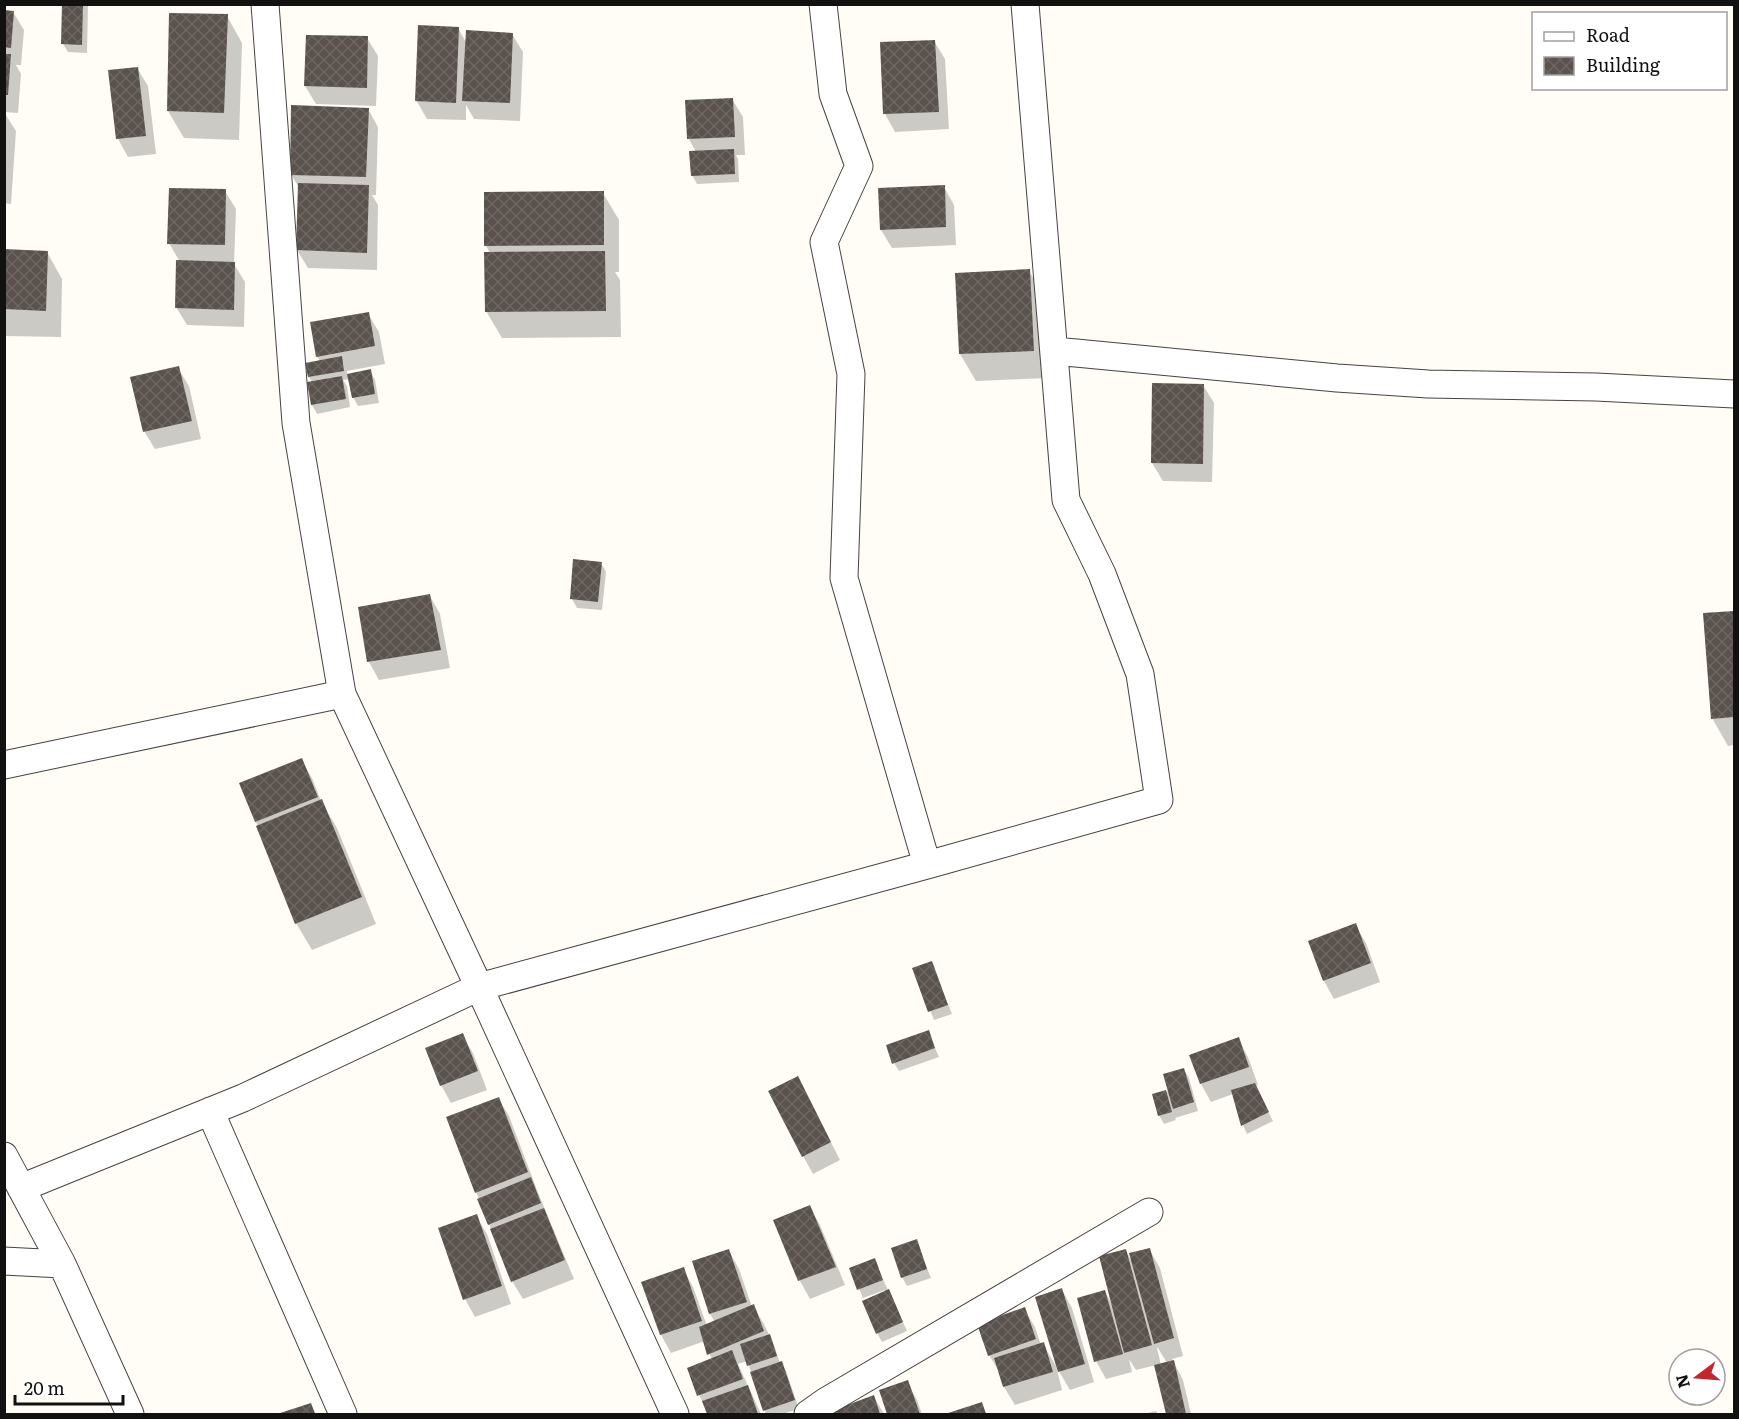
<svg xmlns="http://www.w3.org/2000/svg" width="1739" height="1419" viewBox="0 0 1739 1419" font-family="Literata,serif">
<defs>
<pattern id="building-cross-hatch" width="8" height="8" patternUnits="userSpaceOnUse" patternTransform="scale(1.5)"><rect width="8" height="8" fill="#5a524d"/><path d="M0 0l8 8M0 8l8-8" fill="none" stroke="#6d6662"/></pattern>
</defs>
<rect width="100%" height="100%" fill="#fffdf5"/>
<path fill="#0003" fill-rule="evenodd" d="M64,4h24l-1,49 -19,-1 -5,-8z
M4,11l9,1 11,18 -3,35h-5l5,9 -3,39 -14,-1z
M227,16l15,27 -3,97 -55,-2 -16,-27z
M458,28l9,16 45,-10 11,18 -3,69 -46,-2 -8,-14v15l-39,-1 -11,-19z
M367,38l11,18 -2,50 -60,-2 -11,-18z
M934,41l11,18 4,70 -54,3 -10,-18z
M137,68l11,18 8,68 -28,3 -10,-18 -8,-67z
M732,99l11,18 2,38h-9l2,4 1,23 -42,2 -5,-9 4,-23 -7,-13z
M368,109l10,18 -2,68h-4l6,10 -1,65 -69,-2 -11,-18 2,-62 -8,-14z
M4,112l12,19 -5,73 -7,-1z
M944,187l10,18 2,40 -64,3 -11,-18z
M225,191l11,18 -2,55 11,18 -1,45 -57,-2 -11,-18 4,-45 -11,-19z
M603,193l16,27v52h-4l5,8 1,57 -119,1 -16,-27 4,-58 -4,-7z
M4,251l43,1 15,27 -1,58 -57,-1z
M1029,271l16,27 4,80 -73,3 -16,-27z
M368,314l11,18 6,32 -38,7v4l23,-4 5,9 4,23 -21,3 -5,-9 -3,-18 -7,1 4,6 3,21 -33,7 -5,-9 -3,-22 3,-1 -3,-5 11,-16 -3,-5z
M178,368l11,18 12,53 -46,10 -11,-18z
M1203,385l11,18 -2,79 -49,-1 -11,-18z
M601,563l5,9 -4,38 -25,-2 -5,-9z
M430,596l10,18 10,54 -71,12 -10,-18z
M1734,612v133l-6,1 -16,-28 -7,-104z
M301,760l11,18 9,23 16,27 39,96 -64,26 -16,-27 -55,-139z
M1355,925l11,18 14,39 -46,17 -10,-18z
M931,962l21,52 -18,6 -20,-51z
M928,1032l11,25 -40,14 -5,-8z
M462,1035l11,18 14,37 -36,13 -10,-18z
M1238,1039l10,18 10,28 -3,1 18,35 -26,13 -4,-9 -10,-31 -22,8 -10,-18z
M1184,1070l5,8 9,33 -23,7 1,2 -12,4 -5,-9 -5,-20 15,-4z
M798,1078l42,82 -27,14 -10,-18z
M498,1098l11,18 28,74 37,89 -51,20 -11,-18 -36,-89z
M810,1207l10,18 25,60 -35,14 -10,-18 -25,-61z
M476,1216l11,18 24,70 -36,13 -10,-18z
M916,1241l15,37 -24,8 -5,-9z
M1149,1249l11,19 23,88 -11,3 11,21 8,34h-24l-11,-49 -20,5 -7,-11 3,13 -26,7 -10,-18 9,-69 7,12 14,-53 5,9zM1157,1348h1l9,15 -6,2z
M729,1251l10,18 13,38 1,-1 11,18 10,21 6,18 6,8 13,38 -17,5h-16l-19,-53 -9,3 23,50h-52l-10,-19 13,-35 -7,-19 -34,12 -10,-18 -18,-52 40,-14 10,18 14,39 8,-4 -5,-8z
M874,1260l33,71 -25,11 -5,-9 8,-43 -22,8 -12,-29z
M1062,1290l10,18 22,74 -24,8 -13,-22z
M1024,1309l11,18 6,18 2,-1 13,22 6,24 -47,15 -11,-18 -4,-14 -11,-18z
M907,1382l10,18 5,14h-34l-8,-23z
M874,1397l10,17h-57z
M311,1404l5,10h-36z
M981,1404l6,10h-38z
M1156,1411l2,3h-15z"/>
<path fill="url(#building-cross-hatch)" d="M62,4h21l-1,41 -21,-1z
M4,10l10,1 -3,37 -7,-1z
M169,13l59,1 -4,99 -57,-2z
M418,25l41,2 -3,76 -41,-2z
M466,30l47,3 -3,70 -48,-2z
M306,35l62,1 -1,52 -63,-2z
M935,40l4,72 -56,2 -3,-72z
M4,54h7l-3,41h-4z
M138,67l8,69 -30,3 -8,-69z
M733,98l2,39 -48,2 -2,-39z
M291,105l78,3 -3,69 -76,-2z
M734,149l1,25 -44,2 -2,-25z
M298,183l71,2 -2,68 -71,-3z
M945,185l1,42 -66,3 -2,-42z
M169,188l57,1 -1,56 -58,-1z
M604,191v54l-120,1v-54z
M4,249l44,2 -2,60 -42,-2z
M605,251l1,60 -121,1 -1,-60z
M176,260l59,2 -1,48 -59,-2z
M1030,269l4,82 -75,3 -4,-81z
M369,312l6,34 -59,11 -6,-35z
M342,356l2,15 -36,6 -3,-14z
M179,366l13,55 -49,11 -13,-55z
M371,369l4,25 -23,4 -5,-24z
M342,376l4,23 -35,6 -4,-23z
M1152,383l52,1 -1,80 -52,-1z
M573,559l29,3 -4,40 -28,-3z
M430,594l11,56 -74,12 -9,-55z
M1734,611v106l-23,2 -8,-106z
M302,758l16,39 -63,25 -16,-39z
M322,799l40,98 -67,27 -39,-98z
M1356,923l15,40 -48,18 -15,-40z
M932,961l16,44 -20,7 -16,-44z
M929,1030l6,18 -43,16 -6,-19z
M463,1033l15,38 -38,15 -15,-38z
M1239,1037l10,30 -49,17 -11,-29z
M1184,1068l10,34 -21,7 -10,-35z
M798,1076l33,66 -29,15 -34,-66z
M1255,1083l14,29 -28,14 -10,-36z
M1166,1090l6,22 -14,4 -6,-22z
M499,1097l29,75 -53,21 -29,-76z
M531,1177l10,26 -53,22 -11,-26z
M810,1205l26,62 -38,14 -25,-61z
M544,1208l21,52 -54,22 -21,-53z
M477,1214l25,72 -39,14 -25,-72z
M917,1239l10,30 -26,9 -10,-30z
M1150,1248l24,90 -20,6 -25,-91z
M729,1249l18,53 -38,12 -17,-53z
M1126,1249l26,96 -28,8 -25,-97z
M875,1258l8,22 -26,10 -8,-22z
M684,1267l18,54 -42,14 -19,-53z
M1062,1288l23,76 -27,8 -23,-75z
M889,1289l14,33 -27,12 -14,-33z
M1105,1290l18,64 -29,8 -17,-64z
M754,1304l10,27 -57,24 -8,-28z
M1025,1307l11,32 -48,17 -11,-32z
M770,1334l7,22 -30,10 -7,-22z
M1044,1342l9,30 -50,15 -9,-29z
M732,1350l11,29 -46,17 -10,-28z
M1174,1360l12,54h-20l-12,-49z
M782,1361l13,39 -32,11 -13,-39z
M908,1380l12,34h-33l-8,-24z
M748,1385l10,29h-51l-5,-13z
M874,1395l6,19h-57z
M982,1402l4,12h-41z
M311,1403l4,11h-38z"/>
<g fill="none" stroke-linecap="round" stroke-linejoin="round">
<g stroke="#444" stroke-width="29">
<path id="street" d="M265,4l31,419 46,271 137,293 196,427
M1055,351l282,27 91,6 168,3 138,7
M4,765l338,-71
M927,865l232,-65 -19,-126 -38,-100 -36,-74 -41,-496
M210,1111l133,303
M4,1156l58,108 68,150
M21,1188l222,-90 236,-111 448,-122 -83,-287 7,-204 -27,-132 35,-76 -26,-72 -10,-90
M4,1261l58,3
M808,1414l17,-12 324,-190"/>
</g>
<use href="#street" stroke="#fff" stroke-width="27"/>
</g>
<rect width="1739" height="1419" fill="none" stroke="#111111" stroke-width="12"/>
<rect x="1532" y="12" width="195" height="78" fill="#ffffff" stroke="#a0a0a0" stroke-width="1.5"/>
<rect x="1544" y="32" width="30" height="9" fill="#ffffff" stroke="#a0a0a0" stroke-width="1.5"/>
<text x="1586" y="42" font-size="18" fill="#111111">Road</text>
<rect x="1544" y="57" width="30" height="18" fill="url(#building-cross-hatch)" stroke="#a0a0a0" stroke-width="1.5"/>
<text x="1586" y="72" font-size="18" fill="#111111">Building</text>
<g transform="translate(1697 1377) rotate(254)"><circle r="28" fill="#ffffff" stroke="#a0a0a0" stroke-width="1.5"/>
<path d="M0-4.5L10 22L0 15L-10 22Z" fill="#c4262e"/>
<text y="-9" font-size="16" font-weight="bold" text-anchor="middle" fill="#111111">N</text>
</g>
<path d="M15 1395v9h108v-9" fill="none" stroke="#111111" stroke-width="3"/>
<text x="24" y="1395" font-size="18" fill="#111111" stroke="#ffffff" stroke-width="4.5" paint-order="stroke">20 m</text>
</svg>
